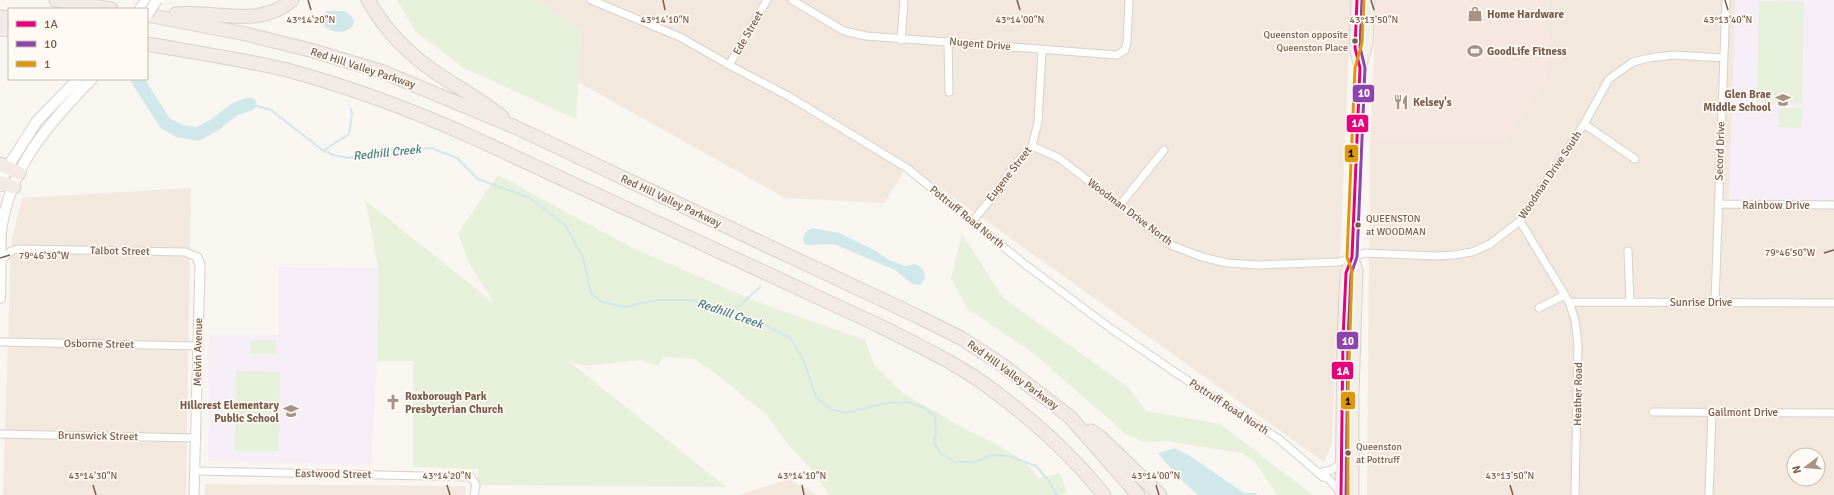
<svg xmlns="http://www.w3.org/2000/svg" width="1834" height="495" viewBox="0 0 1834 495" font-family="Signika,sans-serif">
<rect width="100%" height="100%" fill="#f9f5f0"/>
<path fill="#f2e8de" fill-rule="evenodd" d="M536,0h815l-19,443 -8,19 -416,-297 -24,38 -99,-5 -207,-116 3,-50 -34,-26z
M1549,0h285v495h-467l3,-353h135l41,-65zM1794,455h24v24h-24z
M191,188l-5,307h-183l8,-251 11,-46z
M789,479l28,16h-78z
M205,484l261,2 -1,9h-260z"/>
<path fill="#f6e8e1" d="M1376,0h173l-3,77 -41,65h-135z"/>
<path fill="#f6eef6" d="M1735,0h99v200l-105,1z
M279,267l99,1 -1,93 -6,104 -163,-4 1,-126h69z"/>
<path fill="#e7f0db" d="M397,0h139l11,6 34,26 -5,87 -112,-51 -49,-37z
M1759,1l45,1 -2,101 -45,-1z
M1779,108h23l-1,20 -23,-1z
M498,175l133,72 129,56 105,37 9,25 29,28 62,36 25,12 33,19 16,18 21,-5 7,19 -9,3h-229l-16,-24 -24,-25 -22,-31 -57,-46 -16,-10 -31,-2 -5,9 -17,-6 -58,6 -16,-6 159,127 -248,-2v-16l-65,-2v-106h-36l1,-93 -12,-67 128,102 -25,-40 -11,-30z
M962,233l41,65 124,88 19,25 74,13 93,71h-36l-22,-33 -13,-9 -75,-12 -24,1 -17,-8 -93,-81 -65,-44 -17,-30z
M251,340h25v14h-25z
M236,371l44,1 -1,79h-44z"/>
<path fill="#d0e8ea" d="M344,11c26,12 -6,35 -25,9l2,-5 7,-4z
M813,228l26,5 37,18 13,9 16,6 9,-2 4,1 6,6 1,8 -5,6 -8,-1 -17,-14 -61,-26 -28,1c-6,-7 -1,-15 7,-17z
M1175,448l15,8 54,37h12l1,2h-59l-22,-20 -18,-22z"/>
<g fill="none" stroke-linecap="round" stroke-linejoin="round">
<path stroke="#d0e8ea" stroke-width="2" d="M250,104l21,6 50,39 12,6 15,3 36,-7 47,-3 26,10 21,21 52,19 35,27 18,32 8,36 11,9 23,5 31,-7h34l71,23 30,16 13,22 12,36 15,12 14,4 40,-10 21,-1 17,5 12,9 1,16 -2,10 7,12 14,8h19l19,-7 16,1 27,10 13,15 8,14
M324,150l25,-16 3,-19 -1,-6
M732,313l28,-26"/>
<path stroke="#d0e8ea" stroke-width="13" d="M137,79l28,44 14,8 19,3 18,-10 19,-15 15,-5"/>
<g stroke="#d7d1cb" stroke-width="9">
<path id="minor" d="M591,0l89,37 49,28 61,32 117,71 115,94 88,66 84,57 85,54 44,38 5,1 13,15
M792,0l52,31 22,5 251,19 8,-5 2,-8 2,-42
M901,40l3,-40
M948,41l1,51
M729,65l38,-65
M1584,124l51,35
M1032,146l27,12 112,87 31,12 25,6 31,2 81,-3 26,-9 70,3 19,-1 18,-3 18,-8 30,-23 64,-97 25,-45 24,-17 16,-4 25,-3 50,3
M1718,204l116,1
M1120,205l44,-55
M1520,221l49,81 6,18 3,24 -3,151
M972,222l22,-27 22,-32 16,-17 6,-24 4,-72
M1628,251l2,51
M0,262l11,-11 7,-2 167,3 12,5
M1569,302l265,1
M1715,302l11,-302
M1539,308l26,-13
M0,342l197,4
M1653,412l181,1
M0,434l196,4
M195,471l276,6 5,8 -2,10
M1319,473l12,-3 10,-6
M1709,495l3,-83"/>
</g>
<g stroke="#d7d1cb" stroke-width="11">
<path id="tertiary" d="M194,495l6,-230 -3,-8"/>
</g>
<g stroke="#d9d2cb" stroke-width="12">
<path id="secondary" d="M140,9l6,-9
M0,186l7,-18 30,-47 41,-42
M0,298c1,-22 0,-45 1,-67 9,-65 48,-108 91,-152"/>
</g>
<g stroke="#dad1cc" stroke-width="13">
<path id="primary" d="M1357,0l-2,48 5,19
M1341,495l2,-156 3,-66 6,-16
M1353,495v-100l4,-125 -5,-13 1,-9 7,-180 7,-24 2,-44"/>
</g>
<g stroke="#dad1cc" stroke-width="15">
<path id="motorway" d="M56,0l55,9
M368,0c18,32 42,56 73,76 21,14 42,25 61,41
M176,14c40,-4 83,15 116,-14
M147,15l99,19 68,17 69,21 132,55 404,190 42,21 40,26 69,53 68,78
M0,17l9,1
M0,29l9,1
M147,44c46,8 94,15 140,26 63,17 125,40 185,67l406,188c39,20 81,39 116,66 40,30 79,65 110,104
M0,164l19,9
M0,182l14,5
M1091,431l8,5 61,59"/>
</g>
<use href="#minor" stroke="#fefefd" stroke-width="7"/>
<use href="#tertiary" stroke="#fefefd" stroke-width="9"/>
<use href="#secondary" stroke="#fefefd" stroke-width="10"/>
<use href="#primary" stroke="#f3eee8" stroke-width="11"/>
<use href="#motorway" stroke="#f2eae7" stroke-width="13"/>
<g stroke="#d9d2cb" stroke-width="12" stroke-linecap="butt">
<path id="secondary-bridge" d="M147,15l10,-15"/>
</g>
<use href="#secondary-bridge" stroke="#fefefd" stroke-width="10"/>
<g stroke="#fffaf3" stroke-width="6">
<path id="bus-1" d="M1341,495l2,-156 3,-66 6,-16 8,-189 -5,-20 2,-48"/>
</g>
<g stroke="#fffaf3" stroke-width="6">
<path id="bus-2" d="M1346,495l2,-156 3,-65 6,-17 8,-189 -5,-21 2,-47"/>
</g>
<g stroke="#fffaf3" stroke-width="6">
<path id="bus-3" d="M1348,495v-100l4,-124 -5,-14 8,-189 7,-25 2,-43"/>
</g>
<use href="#bus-1" stroke="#e5007d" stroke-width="3"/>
<use href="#bus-2" stroke="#8e44ad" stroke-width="3"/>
<use href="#bus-3" stroke="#de970f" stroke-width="3"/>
</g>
<path fill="none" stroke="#7a5c4d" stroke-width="1.5" d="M308,0l3,10M663,0l2,10M1017,0l3,10M1371,0l3,10M1725,0l3,10M1824,253l10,-3M0,258l10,-3M93,485l3,10M447,485l3,10M802,485l2,10M1156,485l3,10M1510,485l3,10"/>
<defs>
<g id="shop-bare" transform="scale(1.2)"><path d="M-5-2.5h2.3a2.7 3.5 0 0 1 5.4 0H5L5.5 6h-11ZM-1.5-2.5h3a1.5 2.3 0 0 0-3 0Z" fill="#a69286" stroke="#fffaf3" stroke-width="2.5" paint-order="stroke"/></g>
<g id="stadium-bare" transform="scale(1.2)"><path d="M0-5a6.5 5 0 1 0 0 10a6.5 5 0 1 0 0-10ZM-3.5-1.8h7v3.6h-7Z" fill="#a69286" stroke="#fffaf3" stroke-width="2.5" paint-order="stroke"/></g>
<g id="school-bare" transform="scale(1.2)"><path d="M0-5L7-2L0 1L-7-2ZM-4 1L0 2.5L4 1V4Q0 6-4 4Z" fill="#a69286" stroke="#fffaf3" stroke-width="2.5" paint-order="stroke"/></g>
<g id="restaurant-bare" transform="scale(1.2)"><path d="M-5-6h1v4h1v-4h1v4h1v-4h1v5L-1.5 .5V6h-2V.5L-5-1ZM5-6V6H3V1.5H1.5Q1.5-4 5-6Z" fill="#a69286" stroke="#fffaf3" stroke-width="2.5" paint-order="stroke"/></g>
<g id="church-bare" transform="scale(1.2)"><path d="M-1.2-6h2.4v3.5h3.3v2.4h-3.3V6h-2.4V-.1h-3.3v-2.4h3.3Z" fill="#a69286" stroke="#fffaf3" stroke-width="2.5" paint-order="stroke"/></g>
</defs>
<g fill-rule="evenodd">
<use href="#shop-bare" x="1475" y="14"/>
<use href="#stadium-bare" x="1475" y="51"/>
<use href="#school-bare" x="1783" y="100"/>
<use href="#restaurant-bare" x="1401" y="102"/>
<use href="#church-bare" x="393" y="402"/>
<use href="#school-bare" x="291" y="411"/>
</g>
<g fill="#7a5c4d" stroke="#fffaf3" stroke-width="1.5">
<circle cx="1355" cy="41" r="3.5"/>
<circle cx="1358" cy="225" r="3.5"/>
<circle cx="1348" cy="453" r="3.5"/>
</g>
<g text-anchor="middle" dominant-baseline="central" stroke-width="3.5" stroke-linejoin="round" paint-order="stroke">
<g font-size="10" fill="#7a5c4d" stroke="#fffaf3" text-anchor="start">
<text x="1348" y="35" text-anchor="end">Queenston opposite<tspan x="1348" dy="13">Queenston Place</tspan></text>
<text x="1366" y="219">QUEENSTON<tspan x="1366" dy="13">at WOODMAN</tspan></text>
<text x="1356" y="447">Queenston<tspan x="1356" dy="13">at Pottruff</tspan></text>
</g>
<g font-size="11" font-weight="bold" fill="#7a5c4d" stroke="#fffaf3" text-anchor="start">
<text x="1487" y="14">Home Hardware</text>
<text x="1487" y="51">GoodLife Fitness</text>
<text x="1771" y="94" text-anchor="end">Glen Brae<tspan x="1771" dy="13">Middle School</tspan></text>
<text x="1413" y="102">Kelsey's</text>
<text x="405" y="396">Roxborough Park<tspan x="405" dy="13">Presbyterian Church</tspan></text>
<text x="279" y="405" text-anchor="end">Hillcrest Elementary<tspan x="279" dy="13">Public School</tspan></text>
</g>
<g font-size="11" fill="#7a5c4d" stroke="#fffaf3">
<text transform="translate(748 33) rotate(-60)">Ede Street</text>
<text transform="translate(980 44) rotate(5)">Nugent Drive</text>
<text transform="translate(363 68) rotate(18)">Red Hill Valley Parkway</text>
<text transform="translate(1720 151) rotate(-88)">Secord Drive</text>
<text transform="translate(1009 174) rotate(-52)">Eugene Street</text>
<text transform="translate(1550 175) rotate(-56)">Woodman Drive South</text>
<text transform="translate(671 201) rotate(25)">Red Hill Valley Parkway</text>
<text x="1776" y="205">Rainbow Drive</text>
<text transform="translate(1130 212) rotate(37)">Woodman Drive North</text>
<text transform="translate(967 217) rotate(39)">Pottruff Road North</text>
<text transform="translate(120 251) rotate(1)">Talbot Street</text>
<text x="1701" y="302">Sunrise Drive</text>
<text transform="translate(99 344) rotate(1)">Osborne Street</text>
<text transform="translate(198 352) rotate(-89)">Melvin Avenue</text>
<text transform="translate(1013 375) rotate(36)">Red Hill Valley Parkway</text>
<text transform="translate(1578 394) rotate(-89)">Heather Road</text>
<text transform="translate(1229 407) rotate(33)">Pottruff Road North</text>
<text x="1743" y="412">Gailmont Drive</text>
<text transform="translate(98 436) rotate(1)">Brunswick Street</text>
<text transform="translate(333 474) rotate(1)">Eastwood Street</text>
</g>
<g font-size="12" font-style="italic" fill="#437c86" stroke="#fffaf3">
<text transform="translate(387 153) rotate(-6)">Redhill Creek</text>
<text transform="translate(730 314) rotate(19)">Redhill Creek</text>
</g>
</g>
<g font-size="10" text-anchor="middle" fill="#7a5c4d" stroke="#fffaf3" stroke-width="3.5" stroke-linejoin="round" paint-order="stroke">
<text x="311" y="23">43°14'20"N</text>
<text x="665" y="23">43°14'10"N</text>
<text x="1020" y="23">43°14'00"N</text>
<text x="1374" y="23">43°13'50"N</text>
<text x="1728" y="23">43°13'40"N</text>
<text x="1790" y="256">79°46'50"W</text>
<text x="44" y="259">79°46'30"W</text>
<text x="93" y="479">43°14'30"N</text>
<text x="447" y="479">43°14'20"N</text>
<text x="802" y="479">43°14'10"N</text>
<text x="1156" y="479">43°14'00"N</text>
<text x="1510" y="479">43°13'50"N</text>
</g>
<g stroke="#fffaf3" stroke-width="1.5">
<rect x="1352" y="84" width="23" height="19" rx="4" fill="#8e44ad"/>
<rect x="1346" y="114" width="23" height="19" rx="4" fill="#e5007d"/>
<rect x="1344" y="144" width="15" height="19" rx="4" fill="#de970f"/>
<rect x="1336" y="331" width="23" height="19" rx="4" fill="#8e44ad"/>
<rect x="1331" y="361" width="23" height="19" rx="4" fill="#e5007d"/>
<rect x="1340" y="391" width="16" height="19" rx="4" fill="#de970f"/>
</g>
<g font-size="11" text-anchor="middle" font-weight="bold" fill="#fff">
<text x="1364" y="97">10</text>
<text x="1358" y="127">1A</text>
<text x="1348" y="345">10</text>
<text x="1343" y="375">1A</text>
</g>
<g font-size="11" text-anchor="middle" font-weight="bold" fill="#111">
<text x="1351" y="157">1</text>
<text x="1348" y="405">1</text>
</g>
<rect x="8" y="8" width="140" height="72" fill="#fffaf3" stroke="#cabbb1"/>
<rect x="16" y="21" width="20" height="6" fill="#e5007d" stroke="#cabbb1"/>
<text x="44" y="28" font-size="12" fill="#7a5c4d">1A</text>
<rect x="16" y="41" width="20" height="6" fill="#8e44ad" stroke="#cabbb1"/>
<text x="44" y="48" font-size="12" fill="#7a5c4d">10</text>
<rect x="16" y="61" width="20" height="6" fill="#de970f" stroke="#cabbb1"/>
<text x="44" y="68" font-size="12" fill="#7a5c4d">1</text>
<g transform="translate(1806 467) rotate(254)"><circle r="19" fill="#fffaf3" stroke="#cabbb1"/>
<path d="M0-3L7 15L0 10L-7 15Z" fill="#a69286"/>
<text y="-6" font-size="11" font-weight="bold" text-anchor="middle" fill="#7a5c4d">N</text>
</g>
</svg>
